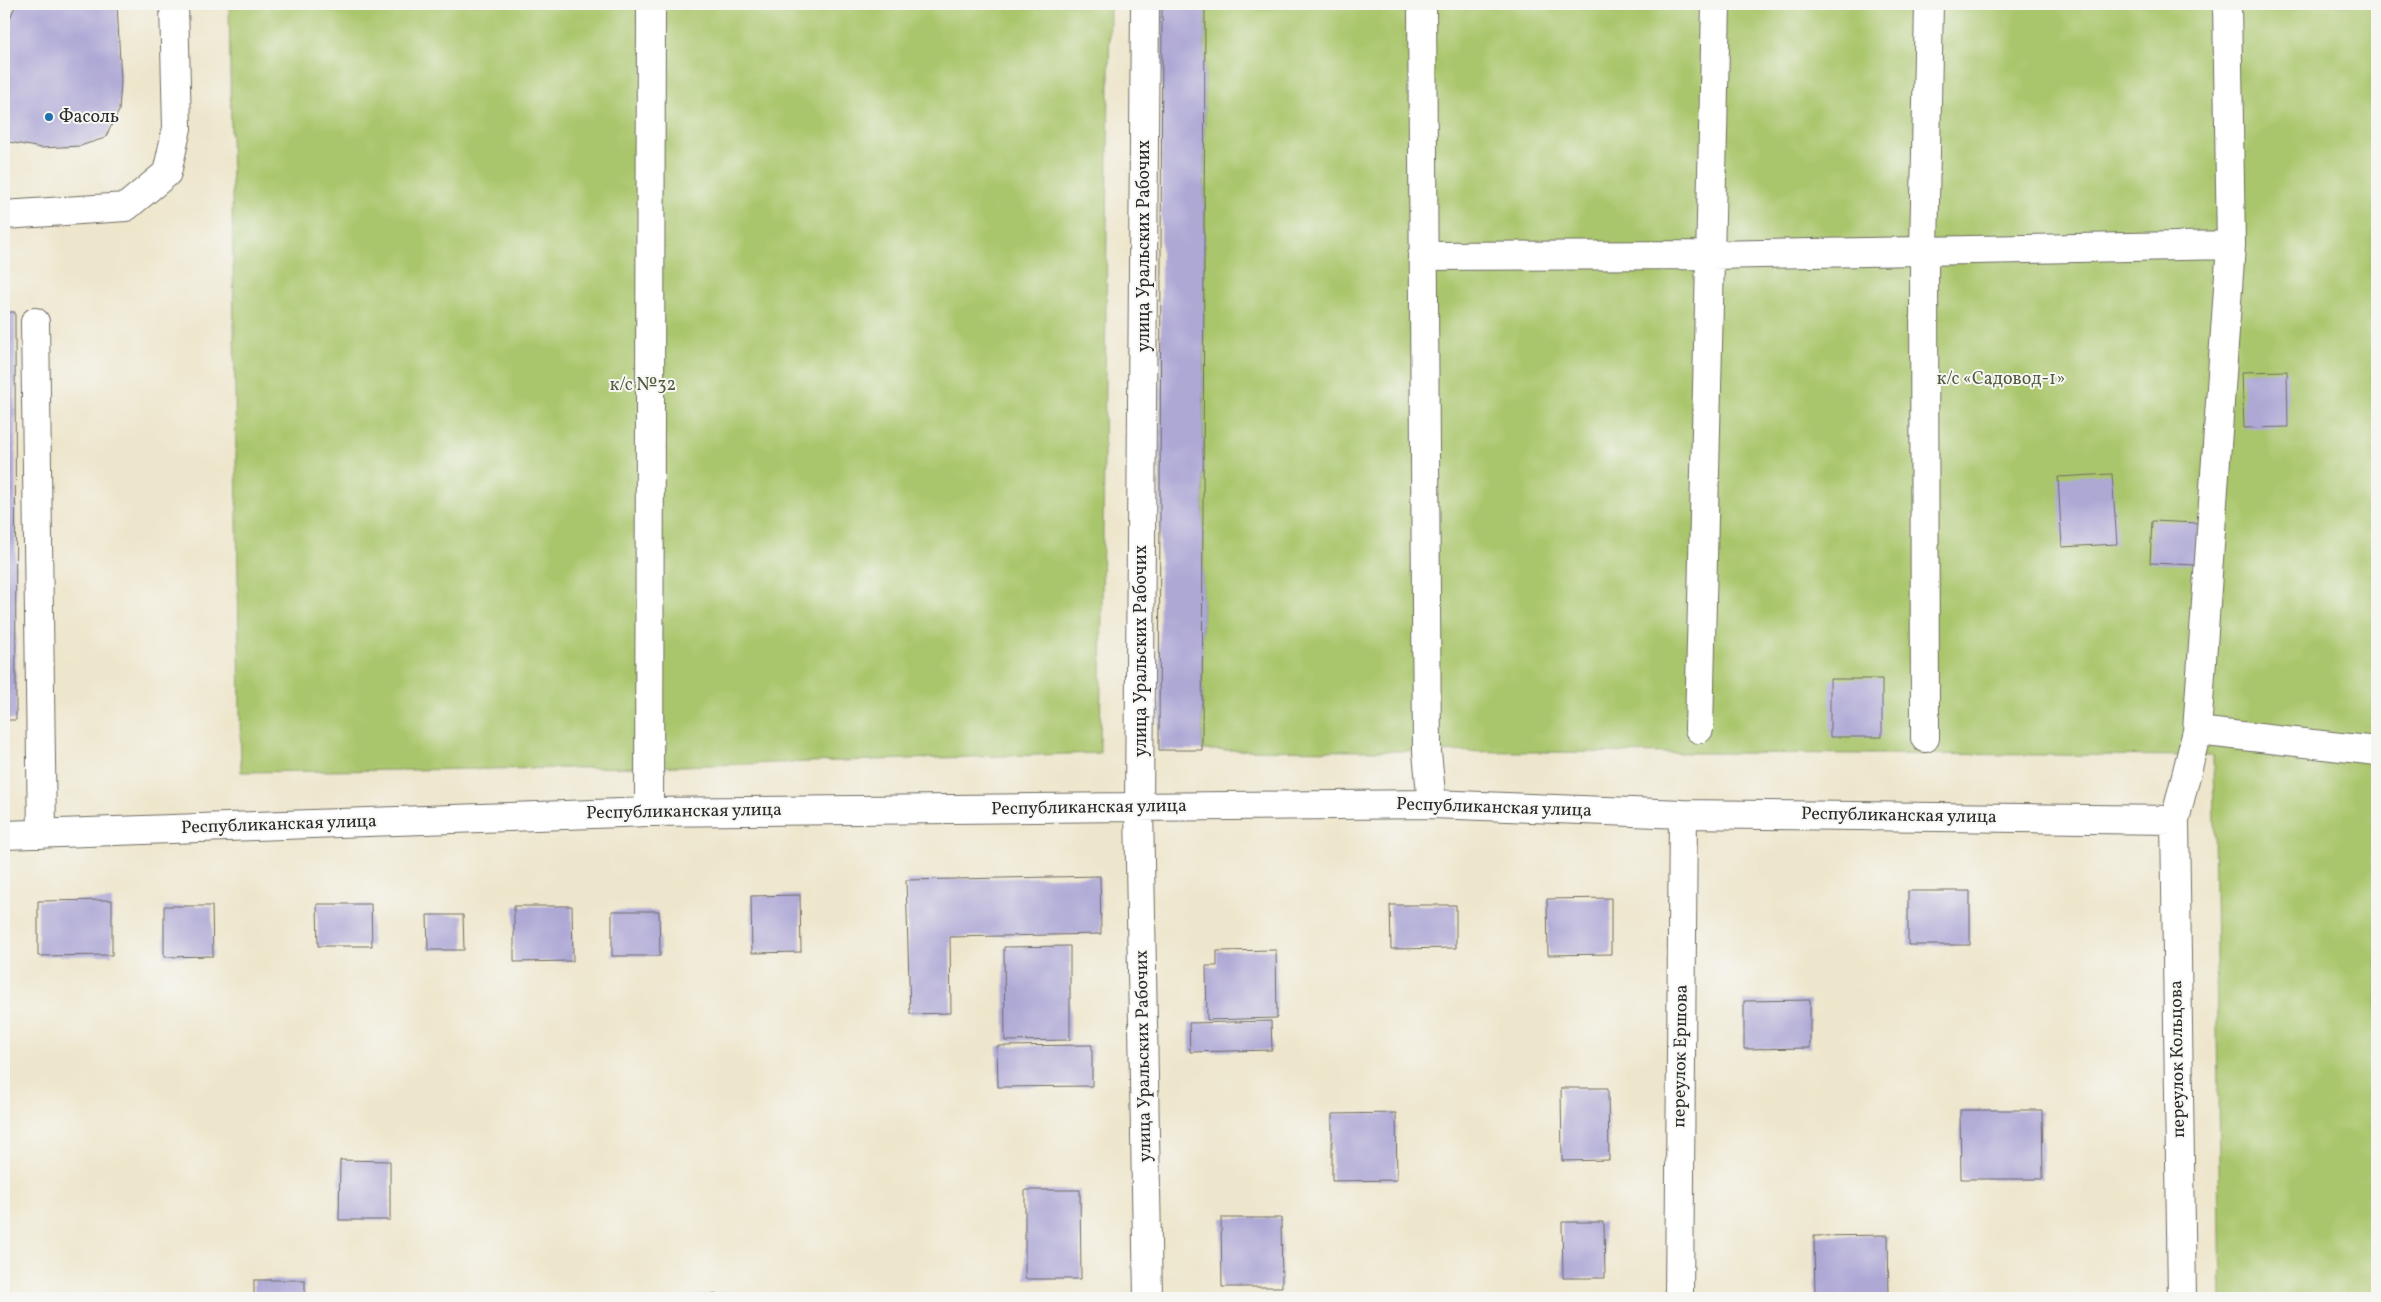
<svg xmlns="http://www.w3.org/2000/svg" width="2381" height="1302" viewBox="0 0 2381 1302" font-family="Vollkorn,serif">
<rect width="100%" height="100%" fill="#f6f6f2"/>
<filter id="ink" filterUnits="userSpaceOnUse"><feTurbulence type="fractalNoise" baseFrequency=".02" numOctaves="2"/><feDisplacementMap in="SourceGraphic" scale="10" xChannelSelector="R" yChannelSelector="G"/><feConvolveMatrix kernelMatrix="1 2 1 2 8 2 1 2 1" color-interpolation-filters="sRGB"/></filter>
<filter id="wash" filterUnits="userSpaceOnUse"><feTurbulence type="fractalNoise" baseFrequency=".0096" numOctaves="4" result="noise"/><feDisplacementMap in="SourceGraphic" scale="20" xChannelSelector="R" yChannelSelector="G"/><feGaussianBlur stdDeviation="1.12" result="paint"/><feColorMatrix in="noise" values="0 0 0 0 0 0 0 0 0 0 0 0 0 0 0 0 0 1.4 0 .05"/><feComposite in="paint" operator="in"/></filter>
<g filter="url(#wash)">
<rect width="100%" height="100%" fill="#eee6cc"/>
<path fill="#aac66c" stroke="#6a784c" d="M229,4h881l-10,749 -451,14 -408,5z
M1205,4h1172v1294h-156l-8,-542 -1011,-6z"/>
<g id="blocks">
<path fill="#aea8d5" d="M16,4h101l4,77 -2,30 -14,27 -25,8 -39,2 -32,-6 -5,-5v-105z
M1162,4h43l-3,746h-43z
M4,312h11l1,408h-12z
M2287,371l1,56 -44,1 -2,-56z
M2112,474l5,70 -55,3 -4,-70z
M2152,521l46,2 -2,42 -46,-2z
M1830,679h52v58h-52z
M1100,876l1,58 -151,3 1,76 -41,1 -4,-134z
M1908,891h62v54h-62z
M800,895l1,57 -49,1 -1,-57z
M1611,898v56l-63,1 -1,-56z
M112,900v55l-74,1v-55z
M317,904h54l1,42h-54z
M1390,905h66v43l-65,1z
M164,906h48l1,50 -49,1z
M514,906h58l1,55 -59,1z
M612,911h47l1,45h-48z
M427,915h36l1,35h-36z
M1070,946v94l-65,1 -1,-94z
M1276,950l1,68 -70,2 -1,-54h11v-15z
M1810,1000v48l-66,1v-48z
M1271,1021l1,29 -82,2 -1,-29z
M1092,1045v41l-94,1 -1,-41z
M1561,1088h47l1,72 -47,1z
M1960,1110h82l1,69h-82z
M1396,1113l1,67 -65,1v-67z
M340,1160l50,1v59h-51z
M1025,1190h55l1,89h-56z
M1221,1218h60l1,69h-60z
M1562,1222h42l1,56h-42z
M1888,1235l1,63h-74l-1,-62z
M254,1280h51v18h-51z
M743,1294v4h-49v-3z"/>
</g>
</g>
<g filter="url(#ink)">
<use href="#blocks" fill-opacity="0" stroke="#6f6c63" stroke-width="1"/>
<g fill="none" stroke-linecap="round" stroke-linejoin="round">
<g stroke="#6f6c63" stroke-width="30">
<path id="minor" d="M1145,4l-6,803 9,491
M1422,4l5,748 5,52
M4,215l122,-8 41,-34 10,-45 -3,-124
M1422,256l290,-1 519,-10
M35,322l7,512
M1699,729l17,-725
M2197,731l180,20
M1925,738l-1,-488 5,-246
M649,812l2,-808
M4,835l645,-23 783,-8 251,10 492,6
M1679,1298l4,-484
M2182,1298l-7,-478 22,-89 34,-486 -4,-241"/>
</g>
<use href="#minor" stroke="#fff" stroke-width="28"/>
</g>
</g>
<circle fill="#1f6fb2" stroke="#f6f6f2" stroke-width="2" cx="49" cy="117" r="5"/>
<g text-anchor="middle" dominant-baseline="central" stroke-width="4" stroke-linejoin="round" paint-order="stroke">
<g font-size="18" fill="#2b2b2b" stroke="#f6f6f2" text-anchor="start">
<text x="59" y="117">Фасоль</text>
</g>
<g font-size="18" fill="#2b2b2b" stroke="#f6f6f2">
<text transform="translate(1144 246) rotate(-90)">улица Уральских Рабочих</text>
<text transform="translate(1141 651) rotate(-90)">улица Уральских Рабочих</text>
<text transform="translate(1089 808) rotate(-1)">Республиканская улица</text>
<text transform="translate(1494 808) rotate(2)">Республиканская улица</text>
<text transform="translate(684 812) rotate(-1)">Республиканская улица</text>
<text transform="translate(1899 816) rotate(1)">Республиканская улица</text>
<text transform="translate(279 825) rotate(-2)">Республиканская улица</text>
<text transform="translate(1144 1056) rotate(-91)">улица Уральских Рабочих</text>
<text transform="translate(1681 1056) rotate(-89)">переулок Ершова</text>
<text transform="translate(2178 1059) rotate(-91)">переулок Кольцова</text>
</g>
<g font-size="18" fill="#515a3e" stroke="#f6f6f2">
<text x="2001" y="379">к/с «Садовод-1»</text>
<text x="643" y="385">к/с №32</text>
</g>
</g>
<rect width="2381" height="1302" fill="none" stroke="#f6f6f2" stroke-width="20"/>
</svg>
